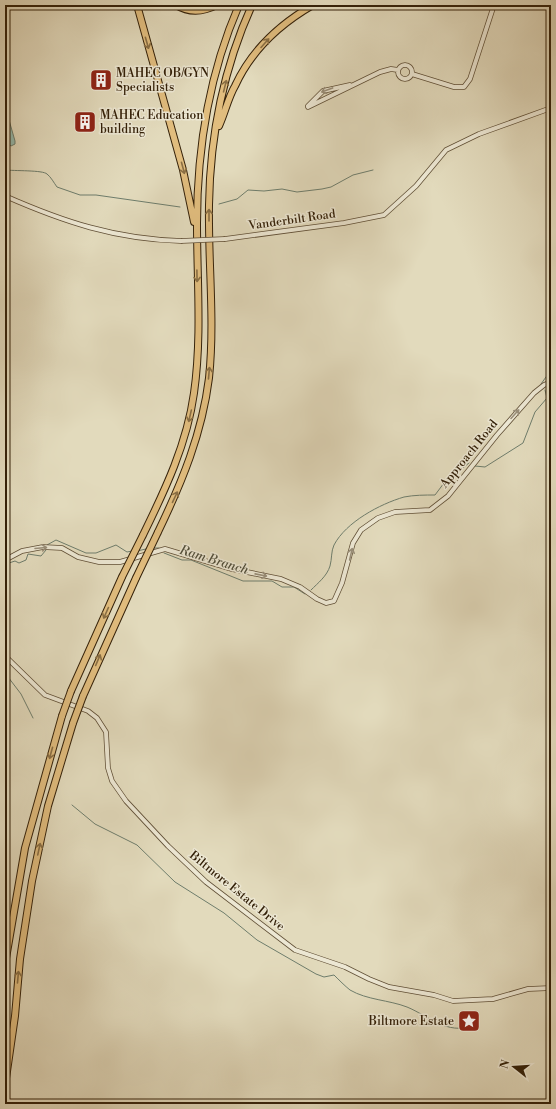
<svg xmlns="http://www.w3.org/2000/svg" width="556" height="1109" viewBox="0 0 556 1109" font-family="'Libre Bodoni',serif">
<rect width="100%" height="100%" fill="#e2dabc"/>
<filter id="stains"><feTurbulence type="fractalNoise" baseFrequency=".005" numOctaves="4"/><feColorMatrix values="0 0 0 0 .2 0 0 0 0 .09 0 0 0 0 .02 0 0 0 .5 -.17"/></filter>
<radialGradient id="worn" r=".72"><stop offset=".6" stop-color="#630" stop-opacity="0"/><stop offset="1" stop-color="#630" stop-opacity=".3"/></radialGradient>
<path fill="#95bbae" stroke="#6e7d6c" d="M5,106l10,35v3l-4,2 -6,-4z"/>
<g fill="none" stroke-linecap="round" stroke-linejoin="round">
<path stroke="#6e7d6c" stroke-width="1" d="M5,170c9,1 38,0 42,4 4,3 7,9 10,13l23,8h16l84,12
M219,204l18,-5 11,-9 16,1 18,-2 15,3 25,-3 9,-2 22,-12 20,-5
M541,384l10,-14
M475,466l10,1 38,-24 12,-31 12,-14 -2,-8
M47,545l9,-5 30,13h10l20,-8 11,7 5,-1
M153,548h6
M137,551l9,-2
M164,553l18,7h9l52,21h29l10,6h12l11,7
M311,590c7,-7 16,-14 19,-24 2,-7 1,-15 4,-21 12,-23 46,-41 70,-48 10,-2 21,-2 31,-2l9,-12 25,-20
M5,600l4,-10v-27l6,-2 4,2 7,-3 2,-6 13,2 5,-6
M5,673l16,21 12,24
M72,805l23,19 42,21 38,37 49,31 33,27 59,34 8,3 10,-2c5,5 11,11 16,15 17,10 39,10 57,17 22,9 39,28 66,19"/>
<g stroke="#604f36" stroke-width="5.5">
<path id="minor" d="M398 72a7 7 0 1 1 14 0a7 7 0 1 1-14 0Z
M412,74l42,13h10l6,-8 24,-74
M308,106l15,-15 27,-6
M308,107l72,-35 11,-3 7,1
M5,196c59,26 110,43 176,45
M225,239l119,-16 40,-8 32,-29 30,-36 33,-16 72,-26
M5,560l17,-9 21,-4 19,1 16,9 21,5h21l45,-13 67,20 49,10 19,8 17,12 9,4 8,-2 8,-18 11,-40 8,-13 17,-12 17,-6 35,-2 18,-14 49,-61 37,-42 10,-8 7,-3
M5,656l40,39 43,16 9,7 9,14 2,36 4,13 14,20 42,45 38,36 89,68 50,17 24,12 20,8 45,8 19,6 40,-2 35,-10 23,-1"/>
</g>
<g stroke="#342109" stroke-width="8">
<path id="highway" d="M137,5l46,165 11,52
M176,5c13,8 27,7 41,0
M219,126c6,-13 9,-28 16,-40 16,-35 45,-62 78,-81
M158,532c24,-50 44,-98 51,-154 6,-57 -1,-116 0,-173 1,-68 15,-138 43,-200
M143,535c22,-45 44,-91 51,-142 8,-56 3,-113 3,-169 0,-75 12,-150 42,-219
M71,691l51,-114
M83,696l53,-118
M5,964l20,-116 37,-132
M5,1085l10,-69 5,-57 12,-78 16,-75 25,-83"/>
</g>
<use href="#minor" stroke="#ece7d3" stroke-width="4"/>
<use href="#highway" stroke="#e1bd7e" stroke-width="6"/>
<g stroke="#604f36" stroke-width="5.5" stroke-linecap="butt">
<path id="minor-bridge" d="M181,241l44,-2"/>
</g>
<g stroke="#342109" stroke-width="8" stroke-linecap="butt">
<path id="highway-bridge" d="M122,577l21,-42
M136,578l22,-46
M62,716l9,-25
M73,723l10,-27"/>
</g>
<use href="#minor-bridge" stroke="#ece7d3" stroke-width="4"/>
<use href="#highway-bridge" stroke="#e1bd7e" stroke-width="6"/>
</g>
<defs><path id="oneway-shaft" d="M-6 0H5M1.5-3L5.5 0L1.5 3" fill="none" stroke-width="1.6" stroke-linecap="round" stroke-linejoin="round"/></defs>
<g stroke="#8a6f44">
<use href="#oneway-shaft" transform="translate(147 43) rotate(74)"/>
<use href="#oneway-shaft" transform="translate(265 43) rotate(-48)"/>
<use href="#oneway-shaft" transform="translate(225 86) rotate(-76)"/>
<use href="#oneway-shaft" transform="translate(183 168) rotate(75)"/>
<use href="#oneway-shaft" transform="translate(209 215) rotate(-90)"/>
<use href="#oneway-shaft" transform="translate(197 276) rotate(89)"/>
<use href="#oneway-shaft" transform="translate(209 373) rotate(-85)"/>
<use href="#oneway-shaft" transform="translate(190 416) rotate(103)"/>
<use href="#oneway-shaft" transform="translate(175 497) rotate(-65)"/>
<use href="#oneway-shaft" transform="translate(106 613) rotate(114)"/>
<use href="#oneway-shaft" transform="translate(98 660) rotate(-67)"/>
<use href="#oneway-shaft" transform="translate(51 753) rotate(105)"/>
<use href="#oneway-shaft" transform="translate(39 849) rotate(-78)"/>
<use href="#oneway-shaft" transform="translate(18 977) rotate(-85)"/>
</g>
<g stroke="#998e78">
<use href="#oneway-shaft" transform="translate(327 90) rotate(160)"/>
<use href="#oneway-shaft" transform="translate(515 414) rotate(-48)"/>
<use href="#oneway-shaft" transform="translate(41 548) rotate(-5)"/>
<use href="#oneway-shaft" transform="translate(351 554) rotate(-77)"/>
<use href="#oneway-shaft" transform="translate(261 575) rotate(11)"/>
</g>
<defs>
<g id="building-square" transform="scale(1.15)"><rect x="-9" y="-9" width="18" height="18" rx="4" fill="#8f2418" stroke="#ece7d3"/><path d="M-4-6H4V6H1V3H-1V6H-4ZM-2.5-4.3h1.7v1.8h-1.7ZM.8-4.3h1.7v1.8H.8ZM-2.5-1h1.7V.8h-1.7ZM.8-1h1.7V.8H.8Z" fill="#fff"/></g>
<g id="sight-square" transform="scale(1.15)"><rect x="-9" y="-9" width="18" height="18" rx="4" fill="#8f2418" stroke="#ece7d3"/><path d="M0-6L1.8-2.2L6-1.7L2.9 1.2L3.7 5.4L0 3.3L-3.7 5.4L-2.9 1.2L-6-1.7L-1.8-2.2Z" fill="#fff"/></g>
</defs>
<g fill-rule="evenodd">
<use href="#building-square" x="101" y="80"/>
<use href="#building-square" x="85" y="122"/>
<use href="#sight-square" x="469" y="1021"/>
</g>
<g text-anchor="middle" dominant-baseline="central" stroke-width="3" stroke-linejoin="round" paint-order="stroke">
<g font-size="12" fill="#342109" stroke="#ece7d3" text-anchor="start">
<text x="116" y="73">MAHEC OB/GYN<tspan x="116" dy="14">Specialists</tspan></text>
<text x="100" y="115">MAHEC Education<tspan x="100" dy="14">building</tspan></text>
<text x="454" y="1021" text-anchor="end">Biltmore Estate</text>
</g>
<g font-size="12" fill="#342109" stroke="#ece7d3">
<text transform="translate(292 220) rotate(-8)">Vanderbilt Road</text>
<text transform="translate(469 454) rotate(-51)">Approach Road</text>
<text transform="translate(237 891) rotate(39)">Biltmore Estate Drive</text>
</g>
<g font-size="13" font-style="italic" fill="#514f3b" stroke="#ece7d3">
<text transform="translate(214 560) rotate(17)">Ram Branch</text>
</g>
</g>
<rect width="556" height="1109" fill="none" stroke="#e2dabc" stroke-width="20"/>
<rect x="6" y="6" width="544" height="1097" fill="none" stroke="#342109" stroke-width="2"/>
<rect x="10" y="10" width="536" height="1089" fill="none" stroke="#342109"/>
<g transform="translate(514 1067) rotate(287)" stroke="#ece7d3" stroke-width="3" paint-order="stroke">
<path d="M0-3L7 15L0 10L-7 15Z" fill="#342109"/>
<text y="-6" font-size="11" font-weight="bold" text-anchor="middle" fill="#342109">N</text>
</g>
<rect width="100%" height="100%" filter="url(#stains)"/>
<rect width="100%" height="100%" fill="url(#worn)"/>
</svg>
